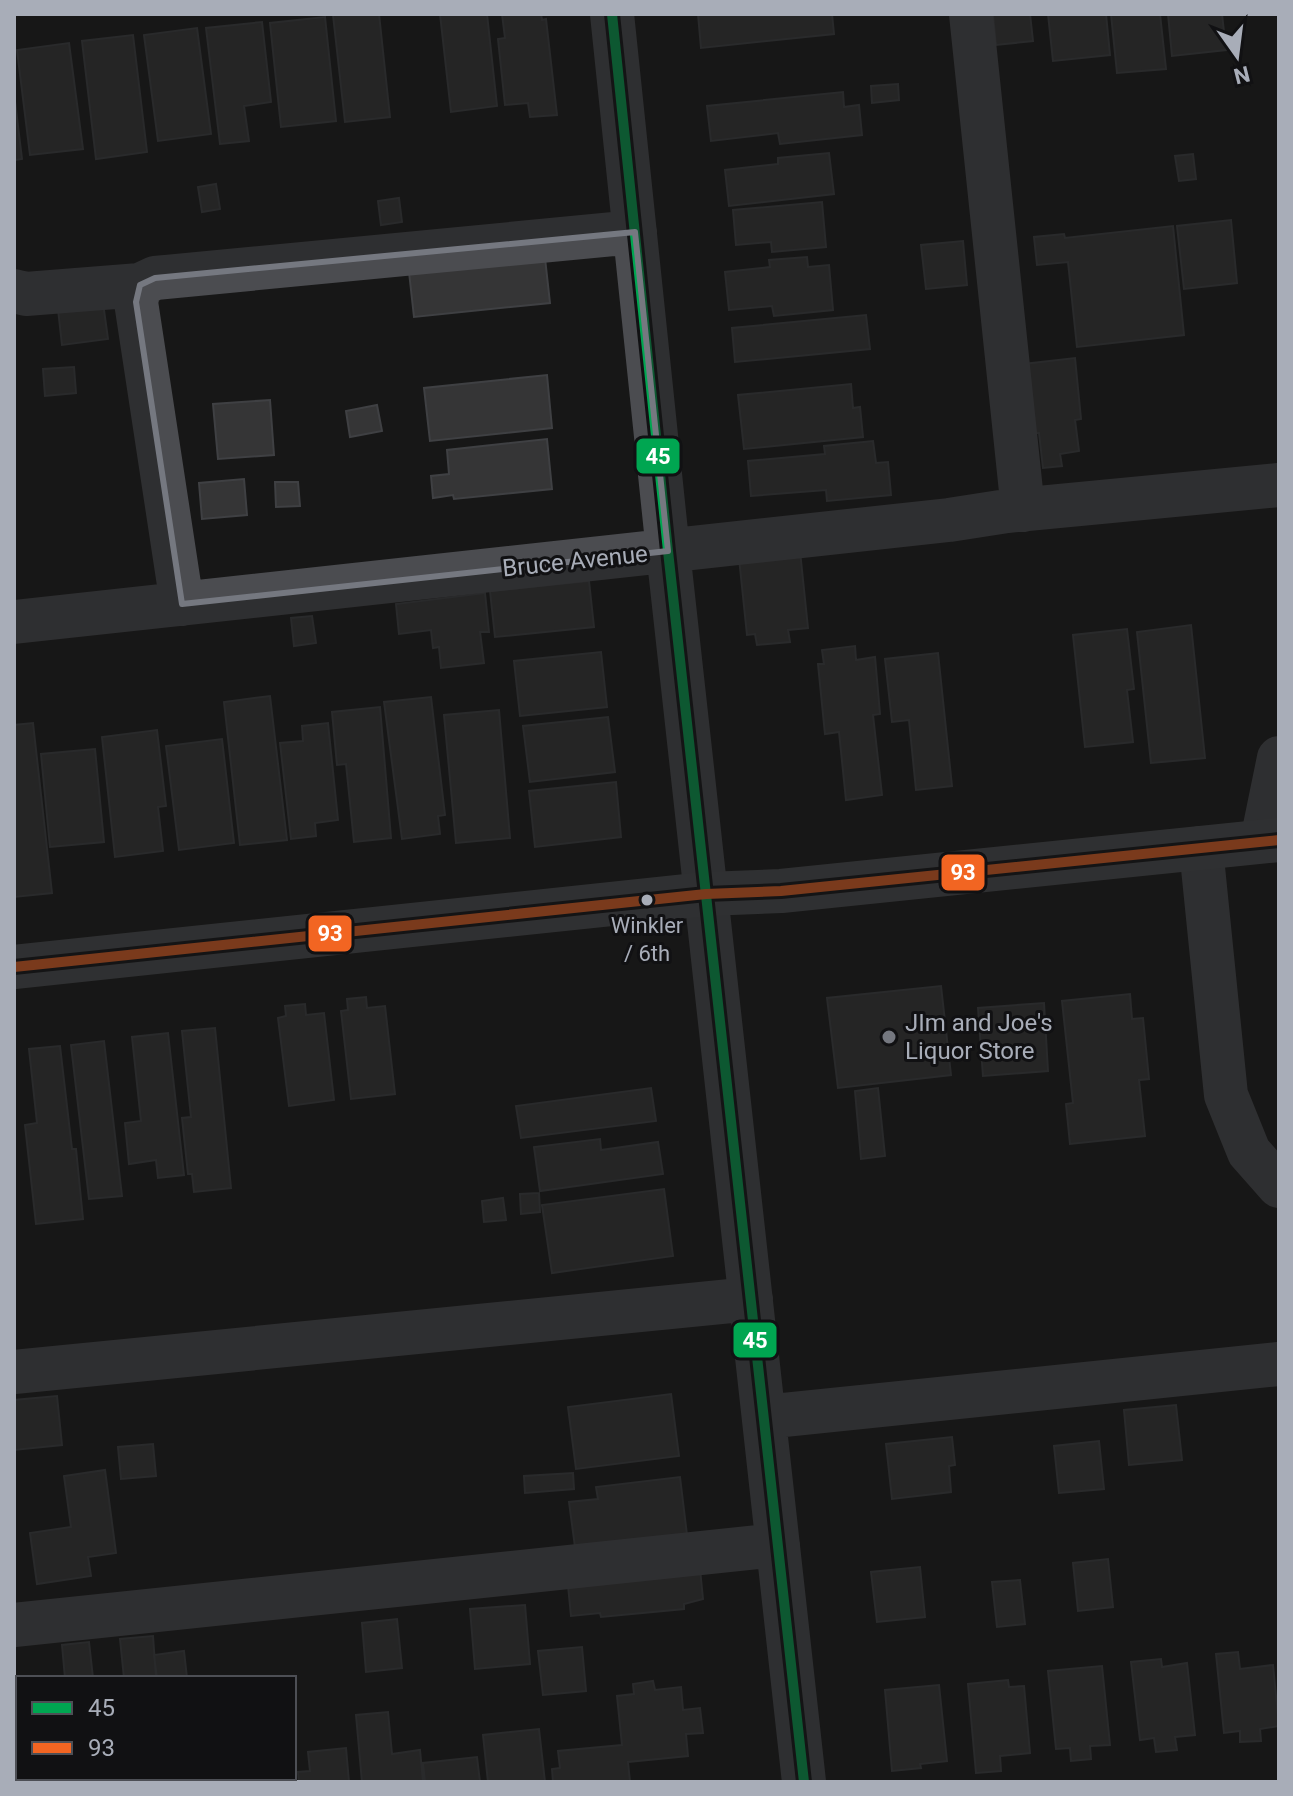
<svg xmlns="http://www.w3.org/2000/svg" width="1293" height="1796" viewBox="0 0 1293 1796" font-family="Roboto,sans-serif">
<rect width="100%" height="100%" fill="#171717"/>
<path fill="#353536" stroke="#3f4043" stroke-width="2" d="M345,14h34l11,103 -45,5 -12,-107z
M440,14h47l10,92 -46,6z
M502,14h39l1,6 4,-1 11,96 -27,2 -2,-14 -23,2 -7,-66 7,-1z
M698,14h134l2,20 -133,14z
M993,14h37l3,27 -37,4z
M1048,14h58l4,41 -57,6z
M1111,14h49l6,55 -49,4z
M1168,14h54l4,36 -54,6z
M325,17l11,104 -55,6 -11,-104z
M262,22l9,80 -27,4 5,35 -29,3 -14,-116z
M197,28l14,106 -53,7 -14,-106z
M133,35l14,117 -51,7 -14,-118z
M69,43l14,106 -53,6 -13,-105z
M898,84l1,16 -27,3 -1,-17z
M843,92l1,15 15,-2 3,30 -82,9 -2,-11 -67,8 -4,-35z
M14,93l8,66 -8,1z
M829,153l5,41 -105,12 -4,-36 53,-6v-6z
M1193,154l3,25 -17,2 -4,-25z
M216,184l4,25 -18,3 -4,-25z
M399,198l3,24 -21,3 -3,-24z
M822,202l4,45 -54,5 -1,-10 -35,3 -3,-35z
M1231,220l6,63 -53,6 -7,-63z
M1173,226l11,109 -107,12 -9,-85 -31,3 -3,-28 30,-3 1,4z
M963,241l4,44 -41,4 -5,-44z
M807,257l1,10 21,-2 4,45 -59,6 -2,-10 -43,4 -4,-38 45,-5 -1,-7z
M545,258l5,45 -136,14 -5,-45z
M103,303l5,36 -46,6 -4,-36z
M866,315l4,34 -135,13 -3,-34z
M1075,358l6,61 -6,1 4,31 -19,3 2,12 -19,2 -4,-35h-8l-7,-69z
M74,367l2,26 -31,3 -2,-27z
M547,375l5,53 -122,13 -6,-53z
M851,384l2,24 7,-1 3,30 -119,12 -6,-54z
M270,400l4,55 -56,4 -5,-55z
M377,405l5,26 -32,6 -4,-26z
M547,439l5,50 -98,10 -1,-4 -20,3 -2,-22 18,-2 -2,-24z
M873,441l3,22 12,-1 3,33 -64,6 -1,-11 -75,6 -3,-35 77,-7 -1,-8z
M244,479l3,36 -45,4 -3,-36z
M275,482h23l2,24 -24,1z
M800,551l8,77 -20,2 2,12 -33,3 -2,-11 -8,1 -8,-77z
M589,581l5,46 -99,10 -5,-46z
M485,593l4,39h-9l4,31 -43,5 -2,-21 -6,1 -2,-18 -32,4 -3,-30z
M312,616l4,27 -22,3 -3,-28z
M1191,625l14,133 -54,5 -14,-131z
M1127,629l7,60 -7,1 6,52 -48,5 -12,-112z
M855,646l1,14 19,-3 5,57 -7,1 9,80 -36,5 -7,-68 -14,2 -7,-70h6l-2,-14z
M601,652l6,55 -87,9 -6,-55z
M938,653l14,133 -36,4 -7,-70 -17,2 -7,-63z
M270,696l17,144 -47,5 -16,-143z
M431,697l14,118 -7,1 2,18 -38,5 -18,-137z
M380,707l11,131 -37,4 -8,-78 -9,1 -5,-53z
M499,710l11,128 -54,5 -12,-128z
M608,717l7,55 -85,10 -7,-56z
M33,723l19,170 -38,4v-172z
M328,723l10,97 -23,3 1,13 -25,3 -11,-96 23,-2 -1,-15z
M157,730l9,76 -8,1 5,44 -48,6 -13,-120z
M222,739l12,104 -55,7 -13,-104z
M95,749l9,93 -54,5 -9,-93z
M616,782l5,55 -86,10 -6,-56z
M941,986l10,89 -113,13 -11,-90z
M1130,994l2,25 11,-1 6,61 -10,1 6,56 -75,8 -4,-40 7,-1 -11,-102z
M366,997l1,11 18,-2 10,88 -44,5 -10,-88 7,-1 -1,-11z
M1044,1003l4,68 -65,5 -5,-68z
M305,1004l1,11 18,-2 10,87 -45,6 -11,-88 8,-2 -1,-10z
M215,1028l16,160 -37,4 -2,-18h-4l-6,-56 9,-1 -9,-86z
M168,1033l16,142 -26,3 -2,-18 -27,4 -4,-41 16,-2 -9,-84z
M104,1041l18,155 -33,3 -18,-154z
M60,1046l12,103h4l7,70 -47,5 -11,-99 12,-2 -8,-74z
M651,1088l5,33 -135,17 -5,-32z
M878,1088l7,68 -24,3 -6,-68z
M600,1139l1,11 57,-8 5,32 -123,17 -6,-44z
M664,1189l9,67 -121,17 -10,-68z
M539,1193l1,19 -19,2 -1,-20z
M503,1198l3,22 -22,2 -2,-21z
M671,1394l8,62 -103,13 -8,-62z
M57,1396l5,49 -48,5v-50z
M1176,1405l6,55 -53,5 -5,-55z
M952,1437l3,28 -6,1 2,26 -59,7 -6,-55z
M1099,1441l5,48 -45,4 -5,-47z
M153,1444l3,32 -35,3 -3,-32z
M105,1470l11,83 -28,4 3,19 -54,8 -7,-51 41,-6 -7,-51z
M573,1473l1,16 -49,4 -1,-17z
M680,1477l7,58 -112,12 -6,-45 29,-3 -2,-12z
M1108,1559l5,48 -35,4 -5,-48z
M920,1567l5,50 -48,5 -6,-50z
M700,1569l3,30 -19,5v5l-83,8 -1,-4 -29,3 -4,-41z
M1020,1580l5,44 -28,3 -5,-45z
M525,1605l5,59 -55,5 -5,-60z
M397,1619l5,49 -36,4 -4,-49z
M153,1636l3,42h-32l-4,-39z
M89,1642l4,36h-28l-3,-33z
M582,1647l4,44 -43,4 -5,-44z
M184,1651l3,27h-30l-3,-23z
M1238,1652l2,17 33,-4 6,61 -19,3 1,12 -21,1v-11l-16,2 -8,-79z
M1161,1659l1,8 25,-4 8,72 -20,2 2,13 -21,2 -2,-14 -14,2 -9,-78z
M1102,1666l8,79 -20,1 1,13 -20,2 -1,-13 -14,1 -8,-78z
M1008,1680l1,7 15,-1 6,67 -30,3 1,15 -25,2 -8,-89z
M653,1681l2,9 26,-3 2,23 17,-2 3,25 -17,1 2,22 -60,6 2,20h-77l-1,-13 8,-1 -2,-17 64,-6 -5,-49 17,-2 -1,-10z
M939,1685l8,76 -27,3 1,4 -29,3 -7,-81z
M388,1712l4,42 28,-4 3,32h-61l-6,-67z
M539,1729l6,53h-57l-5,-47z
M346,1748l3,34h-50l-1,-10 12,-1 -2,-19z
M477,1757l3,25h-55l-2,-19z
M43,1778h56l1,4h-57z
M105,1778h56l1,4h-57z
M171,1778h53v4h-53z
M235,1778h57l1,4h-58z"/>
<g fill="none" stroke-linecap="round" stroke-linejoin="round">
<path stroke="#4b4c50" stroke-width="44" d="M612,14l56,537 136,1231
M971,14l52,496
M14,291l12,3 114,-9
M182,604l-46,-302 4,-17 15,-7 480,-46
M14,622l935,-102 58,-9 272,-26
M1262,841l17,-83
M1201,848l25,247 23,57 30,34
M14,1372l737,-73
M764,1417l515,-53
M14,1625l764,-80"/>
<path stroke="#4d4f52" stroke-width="44" d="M14,967l692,-73 75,-3 498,-51"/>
<g stroke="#111113" stroke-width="16">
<path id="bus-1" d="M612,14l56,537 136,1231"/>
</g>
<g stroke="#111113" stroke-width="16">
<path id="bus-2" d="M14,967l692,-73 75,-3 498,-51"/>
</g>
<use href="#bus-1" stroke="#00a651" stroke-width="10"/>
<use href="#bus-2" stroke="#f26522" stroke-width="10"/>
</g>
<path d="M0 0H1293V1796H0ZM635,232l33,319 -486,53 -46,-302 4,-17 15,-7z" fill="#171717" fill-opacity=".55" fill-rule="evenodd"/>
<path fill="none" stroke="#757880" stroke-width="6" stroke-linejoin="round" d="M635,232l33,319 -486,53 -46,-302 4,-17 15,-7z"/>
<circle fill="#a8adb8" stroke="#111113" stroke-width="3" cx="647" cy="900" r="7"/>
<circle fill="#757880" stroke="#111113" stroke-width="3" cx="889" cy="1037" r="8"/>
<g text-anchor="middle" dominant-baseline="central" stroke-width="6" stroke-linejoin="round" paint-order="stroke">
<g font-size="22" fill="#a8adb8" stroke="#111113">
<text x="647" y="925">Winkler<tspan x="647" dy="28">/ 6th</tspan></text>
</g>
<g font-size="24" fill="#a8adb8" stroke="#111113">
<text transform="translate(575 561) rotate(-6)">Bruce Avenue</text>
</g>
<g font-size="24" fill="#a8adb8" stroke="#111113" text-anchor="start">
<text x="905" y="1023">JIm and Joe's<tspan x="905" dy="28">Liquor Store</tspan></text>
</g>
</g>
<g stroke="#111113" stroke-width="3">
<rect x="635" y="437" width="46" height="38" rx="8" fill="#00a651"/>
<rect x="940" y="853" width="46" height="39" rx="8" fill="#f26522"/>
<rect x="307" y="914" width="46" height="39" rx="8" fill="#f26522"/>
<rect x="732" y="1321" width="46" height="38" rx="8" fill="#00a651"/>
</g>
<g font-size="22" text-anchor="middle" font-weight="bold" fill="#fff">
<text x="658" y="464">45</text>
<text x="963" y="880">93</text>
<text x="330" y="941">93</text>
<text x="755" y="1348">45</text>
</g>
<rect width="1293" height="1796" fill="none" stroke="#a8adb8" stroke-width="32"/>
<rect x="16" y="1676" width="280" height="104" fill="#111113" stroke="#4d4f55" stroke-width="2"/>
<rect x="32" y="1702" width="40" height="12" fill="#00a651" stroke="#4d4f55" stroke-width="2"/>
<text x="88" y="1716" font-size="24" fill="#a8adb8">45</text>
<rect x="32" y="1742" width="40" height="12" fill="#f26522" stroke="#4d4f55" stroke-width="2"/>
<text x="88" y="1756" font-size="24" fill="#a8adb8">93</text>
<g transform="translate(1237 56) rotate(166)" stroke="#111113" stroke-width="6" paint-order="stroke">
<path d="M0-6L14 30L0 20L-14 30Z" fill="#a8adb8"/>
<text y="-12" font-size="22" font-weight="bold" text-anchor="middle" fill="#a8adb8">N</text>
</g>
</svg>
